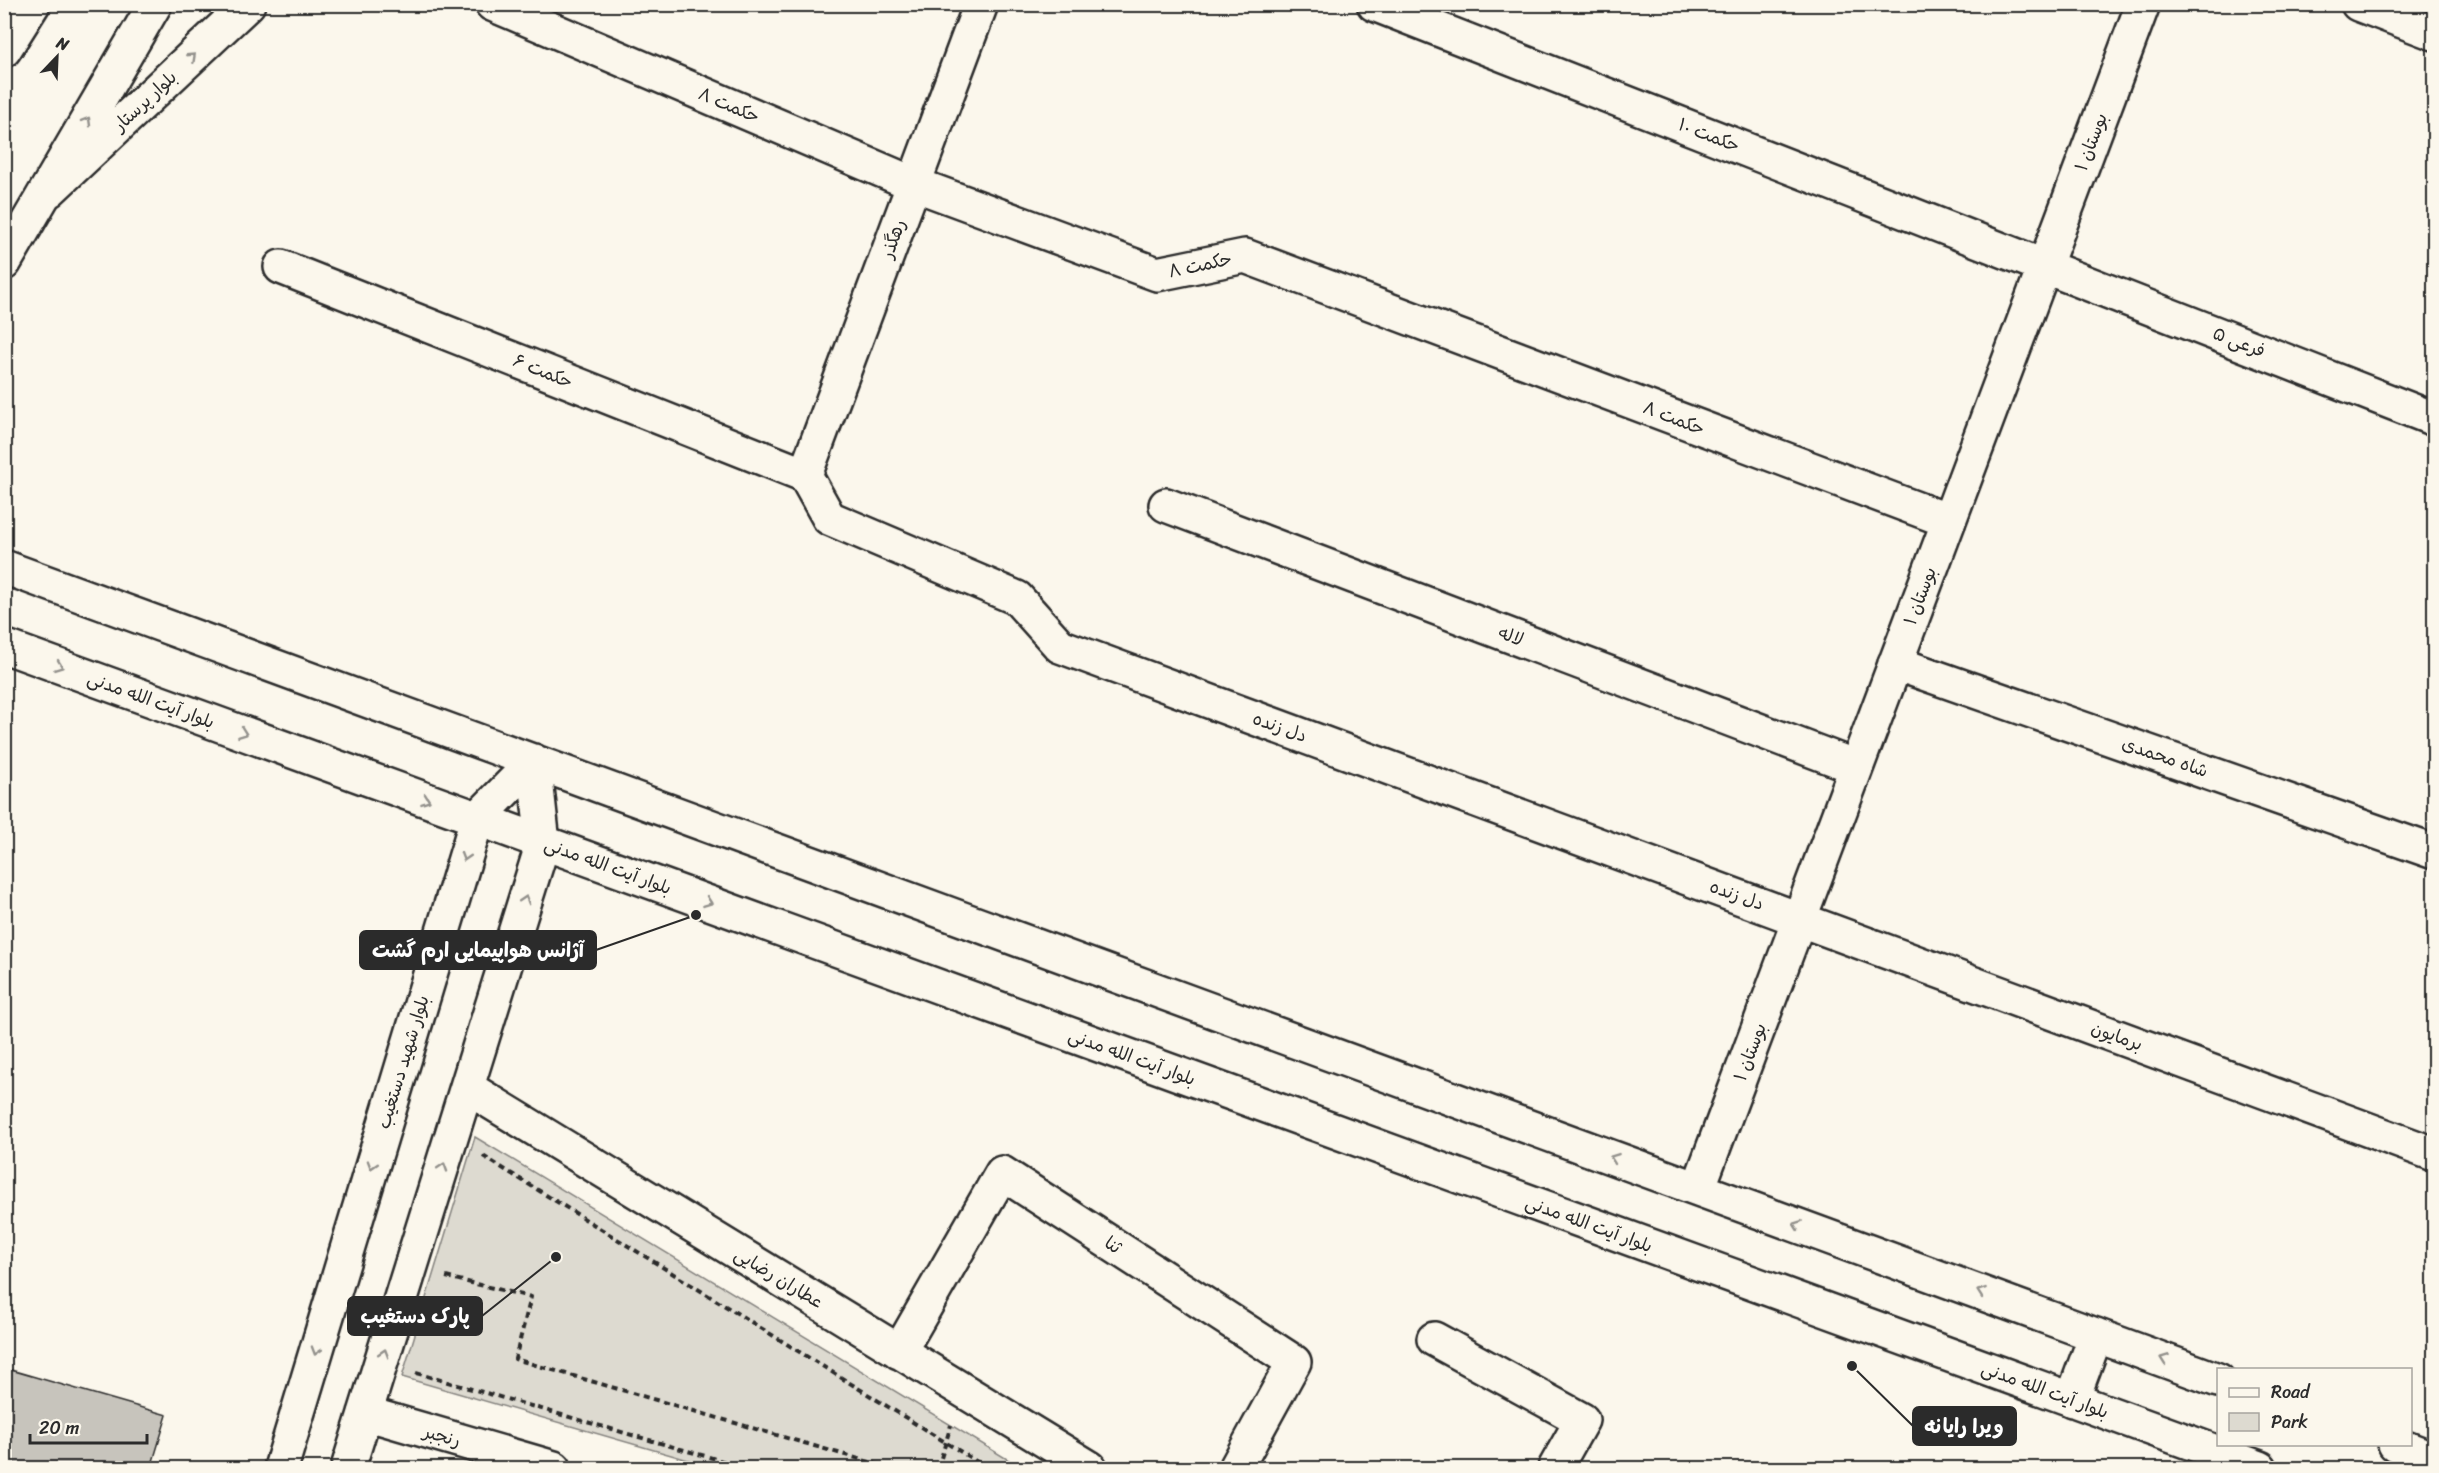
<svg xmlns="http://www.w3.org/2000/svg" width="2439" height="1473" viewBox="0 0 2439 1473" font-family="Sriracha,'Playpen Sans Arabic',sans-serif">
<rect width="100%" height="100%" fill="#fbf7ec"/>
<filter id="ink" filterUnits="userSpaceOnUse"><feTurbulence type="fractalNoise" baseFrequency=".0167" numOctaves="2"/><feDisplacementMap in="SourceGraphic" scale="12" xChannelSelector="R" yChannelSelector="G"/><feConvolveMatrix kernelMatrix="1 2 1 2 8 2 1 2 1" color-interpolation-filters="sRGB"/></filter>
<g filter="url(#ink)">
<path fill="#dddad0" stroke="#84827e" stroke-width="1.5" d="M475,1137l547,331h-306l-314,-91z"/>
<path fill="#c7c4bc" stroke="#2b2b2b" stroke-width="1.5" d="M4,1368l163,47 -16,53 -147,-1z"/>
<g fill="none" stroke-linecap="round" stroke-linejoin="round">
<g stroke="#2b2b2b" stroke-width="38">
<path id="minor" d="M492,4l422,180 243,90 88,-18 704,265
M1374,4l1060,415
M2358,4l76,29
M50,190l198,-186
M281,267l524,208
M805,475l24,43 188,80 43,48 1374,508
M805,475l176,-471
M1166,505l690,262
M4,567l2214,813
M4,646l2256,822
M1895,663l539,189
M468,1088l622,380
M1698,1189l445,-1185
M1434,1339l148,81 -27,48
M899,1352l103,-179 292,189 -58,106
M2072,1400l24,-65
M365,1413l189,55
M2395,1444l39,15
M281,1468l196,-649 57,-58
M348,1468l195,-625 -9,-82"/>
</g>
<g stroke="#2b2b2b" stroke-width="38">
<path id="major" d="M4,50l29,-46
M4,263l151,-259"/>
</g>
<path stroke="#2b2b2b" stroke-width="4" stroke-dasharray="6 4.5" stroke-linecap="butt" d="M483,1156l504,312
M446,1277l85,20 -16,62 375,109
M416,1373l331,95
M938,1468l13,-43"/>
<use href="#minor" stroke="#fbf7ec" stroke-width="33"/>
<use href="#major" stroke="#fbf7ec" stroke-width="33"/>
</g>
<defs><path id="oneway-chevron" d="M-2-3.5L2.5 0L-2 3.5" fill="none" stroke-width="1.6" stroke-linecap="round" stroke-linejoin="round" transform="scale(1.5)"/></defs>
<g stroke="#93918c">
<use href="#oneway-chevron" transform="translate(192 57) rotate(-43)"/>
<use href="#oneway-chevron" transform="translate(87 121) rotate(-60)"/>
<use href="#oneway-chevron" transform="translate(59 666) rotate(20)"/>
<use href="#oneway-chevron" transform="translate(243 733) rotate(20)"/>
<use href="#oneway-chevron" transform="translate(426 800) rotate(20)"/>
<use href="#oneway-chevron" transform="translate(465 857) rotate(107)"/>
<use href="#oneway-chevron" transform="translate(525 900) rotate(-73)"/>
<use href="#oneway-chevron" transform="translate(708 902) rotate(20)"/>
<use href="#oneway-chevron" transform="translate(1614 1158) rotate(-160)"/>
<use href="#oneway-chevron" transform="translate(372 1165) rotate(107)"/>
<use href="#oneway-chevron" transform="translate(443 1167) rotate(-72)"/>
<use href="#oneway-chevron" transform="translate(1797 1225) rotate(-160)"/>
<use href="#oneway-chevron" transform="translate(1981 1292) rotate(-160)"/>
<use href="#oneway-chevron" transform="translate(316 1351) rotate(107)"/>
<use href="#oneway-chevron" transform="translate(384 1353) rotate(-73)"/>
<use href="#oneway-chevron" transform="translate(2164 1359) rotate(-160)"/>
</g>
</g>
<g text-anchor="middle" dominant-baseline="central" stroke-width="4.5" stroke-linejoin="round" paint-order="stroke">
<g font-size="18" fill="#2b2b2b" stroke="#fbf7ec">
<text transform="translate(145 101) rotate(-43)">بلوار پرستار</text>
<text transform="translate(729 105) rotate(23)">حکمت ۸</text>
<text transform="translate(1709 135) rotate(21)">حکمت ۱۰</text>
<text transform="translate(2091 142) rotate(-69)">بوستان ۱</text>
<text transform="translate(893 239) rotate(-70)">رهگذر</text>
<text transform="translate(1200 265) rotate(-12)">حکمت ۸</text>
<text transform="translate(2239 342) rotate(21)">فرعی ۵</text>
<text transform="translate(543 371) rotate(22)">حکمت ۶</text>
<text transform="translate(1674 418) rotate(21)">حکمت ۸</text>
<text transform="translate(1920 596) rotate(-69)">بوستان ۱</text>
<text transform="translate(1511 636) rotate(21)">لاله</text>
<text transform="translate(151 700) rotate(20)">بلوار آیت الله مدنی</text>
<text transform="translate(1280 727) rotate(20)">دل زنده</text>
<text transform="translate(2165 757) rotate(19)">شاه محمدی</text>
<text transform="translate(608 866) rotate(20)">بلوار آیت الله مدنی</text>
<text transform="translate(1737 895) rotate(20)">دل زنده</text>
<text transform="translate(2117 1036) rotate(20)">برمایون</text>
<text transform="translate(1750 1052) rotate(-69)">بوستان ۱</text>
<text transform="translate(1132 1057) rotate(20)">بلوار آیت الله مدنی</text>
<text transform="translate(403 1062) rotate(-73)">بلوار شهید دستغیب</text>
<text transform="translate(1589 1224) rotate(20)">بلوار آیت الله مدنی</text>
<text transform="translate(1113 1245) rotate(33)">ثنا</text>
<text transform="translate(779 1278) rotate(31)">عطاران رضایی</text>
<text transform="translate(2045 1390) rotate(20)">بلوار آیت الله مدنی</text>
<text transform="translate(442 1436) rotate(16)">رنجبر</text>
</g>
</g>
<path fill="none" stroke="#2b2b2b" stroke-width="2" d="M696 915L596 950M556 1257L482 1316M1852 1366L1913 1426"/>
<g fill="#2b2b2b" stroke="#fbf7ec" stroke-width="2">
<circle cx="696" cy="915" r="6"/>
<circle cx="556" cy="1257" r="6"/>
<circle cx="1852" cy="1366" r="6"/>
</g>
<g fill="#2b2b2b" stroke="#2b2b2b" stroke-width="2">
<rect x="360" y="931" width="236" height="38" rx="6"/>
<rect x="348" y="1297" width="134" height="38" rx="6"/>
<rect x="1913" y="1407" width="103" height="38" rx="6"/>
</g>
<g font-size="20" text-anchor="middle" font-weight="bold" fill="#fff">
<text x="478" y="957">آژانس هواپیمایی ارم‌ گشت</text>
<text x="415" y="1323">پارک دستغیب</text>
<text x="1964" y="1433">ویرا رایانه</text>
</g>
<rect width="2439" height="1473" fill="none" stroke="#fbf7ec" stroke-width="24"/>
<rect x="12" y="12" width="2415" height="1449" fill="none" stroke="#2b2b2b" stroke-width="2" filter="url(#ink)"/>
<rect x="2217" y="1368" width="195" height="78" fill="#fbf7ec" stroke="#a8a59f" stroke-width="1.5"/>
<rect x="2229" y="1388" width="30" height="9" fill="#fbf7ec" stroke="#a8a59f" stroke-width="1.5"/>
<text x="2271" y="1398" font-size="18" fill="#2b2b2b">Road</text>
<rect x="2229" y="1413" width="30" height="18" fill="#dddad0" stroke="#a8a59f" stroke-width="1.5"/>
<text x="2271" y="1428" font-size="18" fill="#2b2b2b">Park</text>
<g transform="translate(57 57) rotate(23)" stroke="#fbf7ec" stroke-width="4.5" paint-order="stroke">
<path d="M0-4.5L10 22L0 15L-10 22Z" fill="#2b2b2b"/>
<text y="-9" font-size="16" font-weight="bold" text-anchor="middle" fill="#2b2b2b">N</text>
</g>
<path d="M30 1434v9h117v-9" fill="none" stroke="#2b2b2b" stroke-width="3"/>
<text x="39" y="1434" font-size="18" fill="#2b2b2b" stroke="#fbf7ec" stroke-width="4.5" paint-order="stroke">20 m</text>
</svg>
